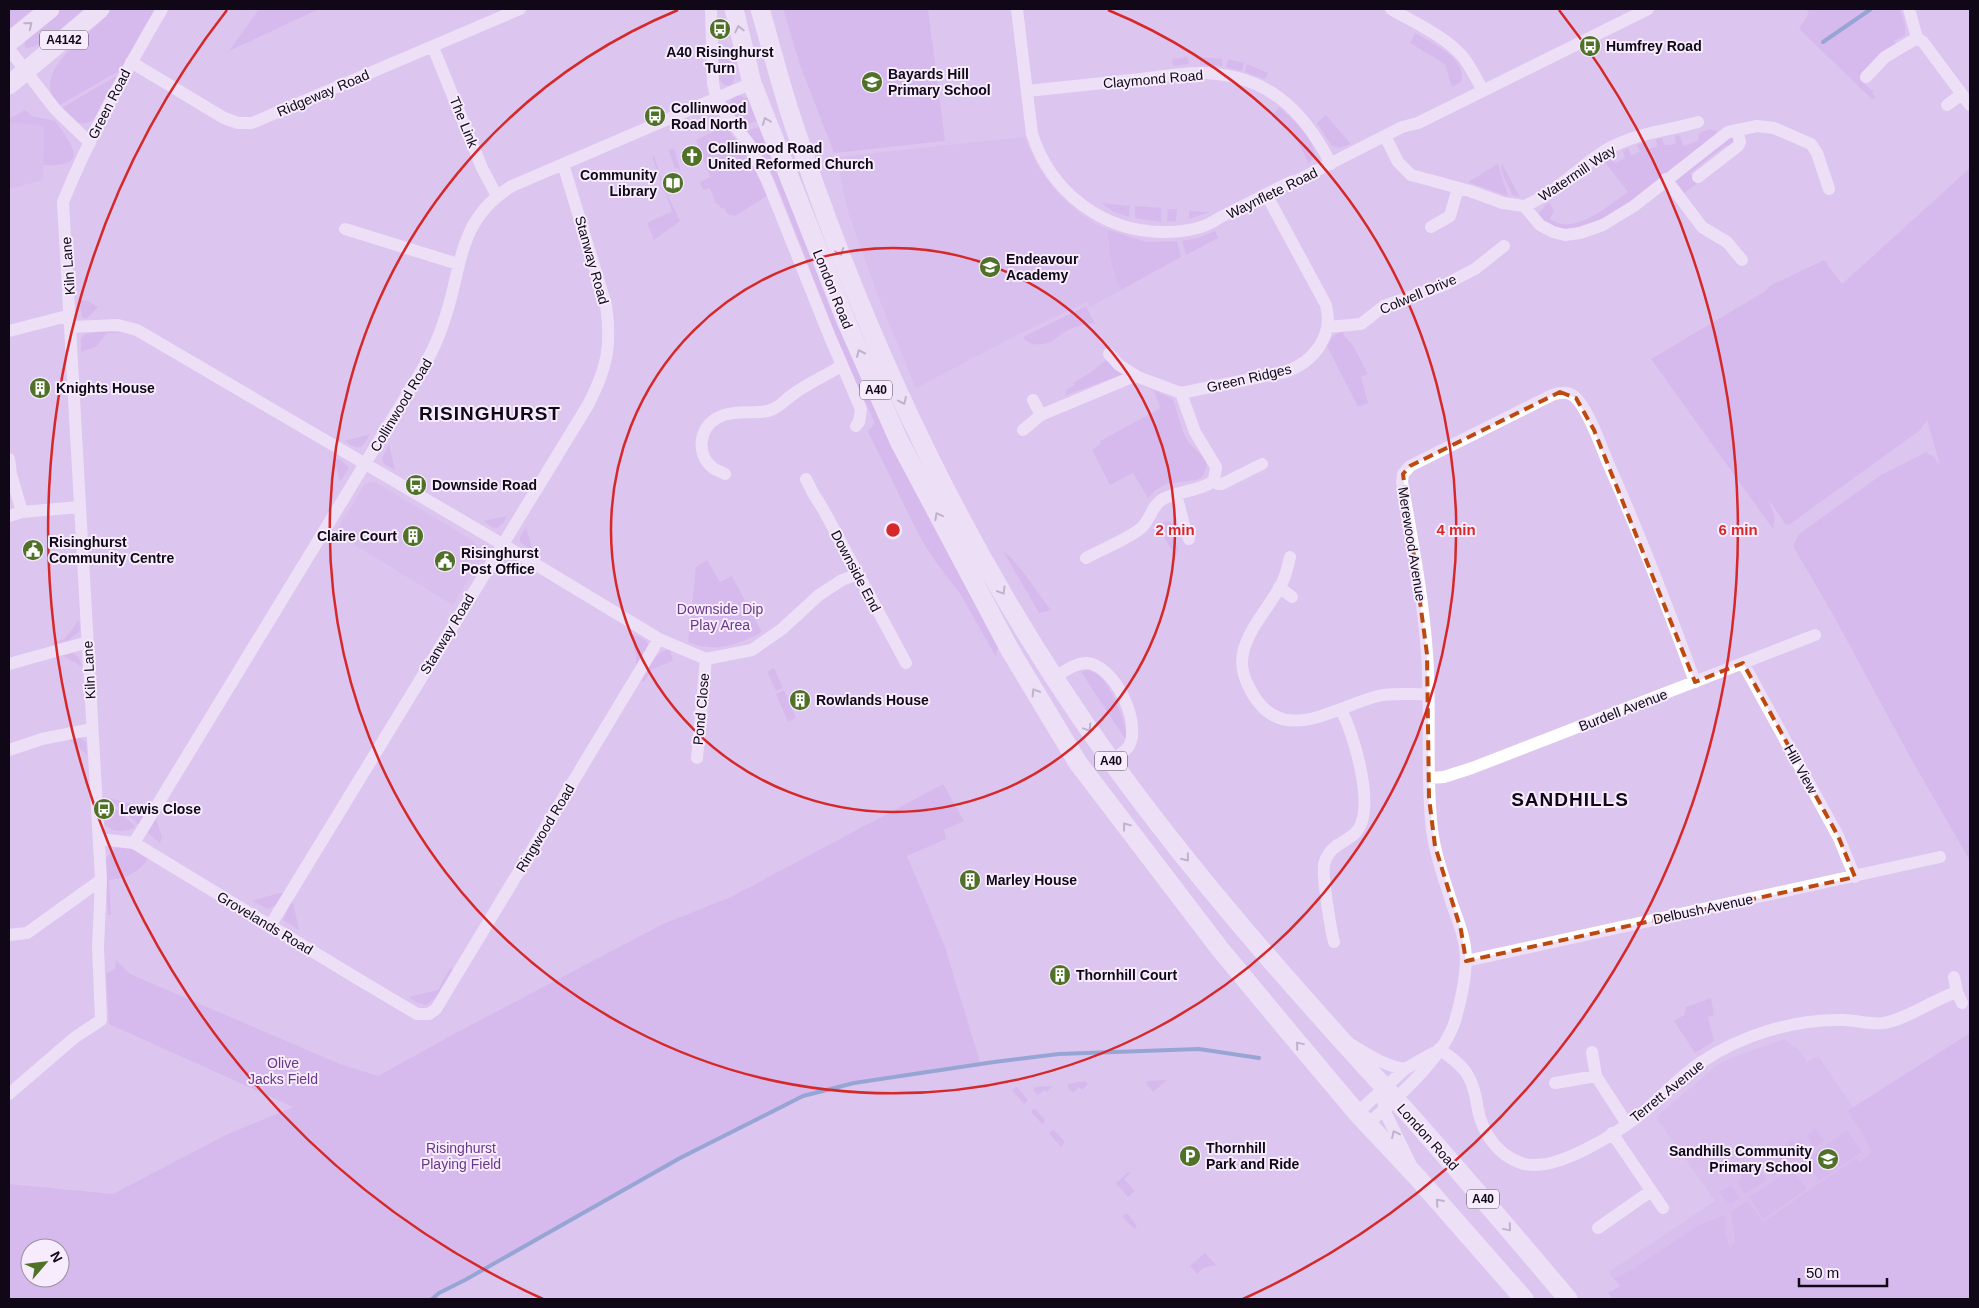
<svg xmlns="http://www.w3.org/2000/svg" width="1979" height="1308" viewBox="0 0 1979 1308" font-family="Helvetica,sans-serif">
<rect width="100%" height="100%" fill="#dcc5ef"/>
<path fill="#d4b9ea" d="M9,122l35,4 -1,54 -34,9z
M1024,137l15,32 20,26 22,20 14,9 13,6v18l5,25 8,17 -31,17 -3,-5 -74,35 -97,51 -35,-84 -33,-92 -12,-55z
M372,482h3l97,58 10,10 1,6 -30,49 -118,-72 30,-49z
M1784,1039l14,10 9,13 11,-6 35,51 90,-57 27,249 -354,-18 -5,-5 -2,-4 106,-71 -59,-84 60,-51 15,-8z"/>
<path fill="#d1aeeb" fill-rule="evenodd" d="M9,9h24l-24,20z
M59,9h25c-13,10 -43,41 -59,39 -4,-12 25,-31 34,-39z
M112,9h45l-33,59 -66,38c-23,-29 10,-54 29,-72 9,-8 17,-16 25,-25z
M259,9h60l-90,42z
M783,9h145l17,132 -111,12 -34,-88z
M1809,9h91l5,17v9l-11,6 3,6 -35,35 12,10 -2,1 3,4 -3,2 -73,-70 10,-16 -2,-2z
M1415,33c16,10 53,25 46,49l-9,5 -7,-23 -35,-21z
M726,45c7,13 13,26 6,39l-4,2c-13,-4 -10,-16 -11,-27l9,-8z
M1188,57l1,7 -16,2 -1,-7z
M1200,57l22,2v7l-22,-1z
M1228,59l16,4 -2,8 -16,-4z
M1247,64l21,9 -3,6 -20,-7z
M121,73l-27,47c-15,9 -23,-1 -34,-11z
M738,95l11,4 8,22 -13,5 -15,-18 3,-11z
M1279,107c13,12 32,28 36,47l-6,10 -11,-22 -26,-26z
M25,110l7,6 23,5c18,25 36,46 -12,44l1,-39 -35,-4v-3z
M1326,115l25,29 -13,4 -7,-3 -14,-22z
M725,126l25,34 17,36 -32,20c-6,-1 -9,-2 -10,-8l-3,1 -4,-5h-2l-6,-16 -7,2 -3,-8 10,-5 -14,-37z
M759,127l75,190 66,144 98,183 -2,13 -35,-62 -26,-34 -14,-22 -53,-107 7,-9c-27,-56 -50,-114 -72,-172 -17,-41 -30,-84 -56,-120z
M1709,129l7,2 1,3 -85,68 -33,19 -31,9 -20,-4 -10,-12 11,-12 5,9 -4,8c23,18 59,-14 78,-27l-24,-31 7,-4 4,6 10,-5 -2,-7 5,-3 3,7 9,-3 -3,-7 9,-3 3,7 8,-2 -1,-8 6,-1 2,7 12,-1 -1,-8 3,-1 3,3 2,8 15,-5 1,-8z
M1726,137l9,2 -4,6 -6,1 -35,27 7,10 -15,12 -8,-12 2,-8z
M674,148l7,24 -2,-3 -4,-1 -6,-17z
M654,156l11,33 15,32 -26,19 -7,-17 25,-12 -20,-54z
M1498,164l10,32 -40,-14z
M1502,164l18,33 -8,-2c-3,-10 -13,-22 -10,-31z
M1970,168v693l-61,-106 -78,-144 -38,-65 6,-12 82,-59 45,-23 8,5 6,8 -13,-45 -8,11 -129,93 -4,1 -18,-26 7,18 -2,12 -122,-170 113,-67 7,-7 53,-25 18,24z
M1101,203l29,3 -1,11 -15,-5z
M1135,206l26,2v14l-26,-4z
M1168,209h9l-1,12 -9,1z
M1189,211l21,1 -21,7z
M1108,230l39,12 30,-1 4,16 -60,33c-10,-20 -13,-38 -13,-60z
M1215,231l3,7 -32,17 -4,-14 16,-3z
M79,300l9,1 10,6 -12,12 -4,-2z
M1086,306l9,18c-5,-2 -25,4 -30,8 -5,2 -8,7 -13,9 -9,5 -24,5 -29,-4z
M101,331h9l12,2h-15l-11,14 -15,5v-14l5,-4z
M1343,332l2,5 9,10 14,27 -7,3 7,26 -10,4 -31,-61c5,-9 7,-12 16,-14z
M1106,360l18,14 -58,21v-5l8,-5 -1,-2 18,-11z
M1153,390l20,9 10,33 5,10 17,17 2,8 -5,10 -6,3 -30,4 -9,5 -9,9 -15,-25 -23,12 -18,-35 9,-6 -1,-3 61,-33z
M370,434c-9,16 -10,17 -26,7z
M389,444l6,26 -11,-6 -2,-6z
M334,457l7,3 8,8 -9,14z
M507,516l-4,7 -6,5 -6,-1 -7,-6z
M1165,521l7,1 3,7 -4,7 7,12 -2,9 -13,-21 -2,-11z
M526,527l7,24 -13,-9v-5z
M1003,551c20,15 31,39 48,59l-12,3z
M707,560l13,22 12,-6 30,56c-24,13 -48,21 -74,10l8,-75z
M505,562l17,6 -26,7 4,-5 3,1 2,-3 -3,-3z
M79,620l1,11 -11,9 -16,5 -1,-2 12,-4z
M630,633l17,8 1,4 -10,21 -2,-2v-10z
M670,650l3,11 -21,8 -8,13 -3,-1c7,-13 13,-30 29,-31z
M73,653l5,4 5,10 -20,-11h-5z
M774,668l9,20 -7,3 -9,-19z
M1088,670c4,2 8,3 11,6 12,9 29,49 27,64l-45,-68z
M784,690l12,28 -8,4 -12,-28z
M78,736l8,6 1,13 -20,-17z
M943,784l21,37 -20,9 2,9 -39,17 37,88 36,118 -126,21 -51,13 -32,15 -332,182 -7,6h-423v-115l104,10 113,-59 67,-28 -184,-83 -3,-50 9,-5 1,-9 14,14 210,90 38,12 74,-41 211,-111 70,-28zM30,1248h30v30h-30z
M100,795l35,31c-9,9 -29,6 -33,-7 -2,-7 -1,-17 -2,-24z
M108,798l21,5 12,10 6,-9 4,2 -12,19z
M156,818l6,19 -2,6 -12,-10z
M127,846l22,11c-9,15 -23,22 -40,23l2,35h-3l-3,-56 10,-11z
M279,893h5l-8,12 -8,4 -16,-8z
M291,901l2,2 6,27 -16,-10z
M450,968l3,2 -17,28 -10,7 -10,-3 -7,-5 29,-7z
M1711,998l3,17 -6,2 6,24 -19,12 -21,-32 10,-6 2,-8z
M1970,1033v266h-357l-5,-6 12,-7 -6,-8 16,-7 70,-47 25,-9v18l5,15 5,-6 -4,-30 17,-12 15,22 93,-64 3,4 11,-8 1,-3 -10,-20 -10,-13 -3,-7z
M1165,1080l1,1 -13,11 -7,-9 2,-2z
M1085,1081l3,3 -6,6 -3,-3 -6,6 -6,-7 1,-2z
M1052,1086l-5,6 -3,-2 -6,5 -5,-5 2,-3z
M1015,1087h2l11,13 -4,4 -12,-14z
M1033,1109h3l9,11 -2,5 -12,-13z
M1816,1128l8,13 -10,7 -8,-13z
M1052,1130l3,1 10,11 -4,5 -12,-14z
M1847,1130l15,22 -43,29 -15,-21z
M1792,1139l3,3 5,-3 8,13 -15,10 -9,-13 4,-2 -2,-3z
M1776,1150l2,3 2,-1 8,13 -15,11 -9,-13 5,-3 -2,-4z
M1752,1166l2,4 5,-3 8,13 -22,14 -8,-12 5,-4 -2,-3z
M1792,1168l15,21 -44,30 -14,-22z
M1128,1172l2,1 -6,6 11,12 -7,6 -12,-14z
M1731,1185l9,13 -9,6 -5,-3 -7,-9z
M1126,1214h2l9,12 -3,3 -12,-13z
M1205,1253l11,12 -13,3 -6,6 -7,-8z"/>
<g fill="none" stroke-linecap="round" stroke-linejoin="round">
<path stroke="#447eb7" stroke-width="4" d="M1823,42l48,-33
M432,1299l7,-6 26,-13 215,-122 123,-62 51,-13 140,-21 65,-8 140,-5 60,9"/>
<path stroke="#fff" stroke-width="12" d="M711,9l2,74 3,14 11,19 22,28 18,36 62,155 32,74 -2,13 -3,4
M1017,9l15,125c19,58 70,98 132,98 19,0 40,-3 55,-14l71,-36 6,-1 106,-54 16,-4 230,-114
M1391,9c24,14 54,27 72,48 8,10 14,23 20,34
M1909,9l8,29 6,4 47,63
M433,47l49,121 15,28
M9,49l46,60 35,34
M131,62l93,56 14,5h14l268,-114
M1866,77l19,-20 32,-19
M1027,91c38,-4 76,-8 114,-12 19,-2 38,-6 57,-6 66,0 104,34 133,91
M1947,105l15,-11
M1385,136l13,26 13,13 59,16 33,12 21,3 16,19 13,7 12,3 15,-2 23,-8 31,-19 94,-74 29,-6 17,2 37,16 6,9 12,36
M1698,177l40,-31 2,-4 -3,-12
M1666,179l36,48 25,15 15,18
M1524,206c31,-12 54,-39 82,-56 28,-17 61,-19 92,-28
M1431,227l19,-11 8,-28
M345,229l113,35
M72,327l46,-2 19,5 365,214 157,95 47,20 46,-9 30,-21 37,-34 23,-15 16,-6
M1328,327l33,-3 23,-18 60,-21 31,-16 29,-23
M9,331l62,-16
M1109,354l10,11 19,12
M1033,400l8,15
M1023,430l18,-15 91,-38h6l43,16 104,-21c29,-10 49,-36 41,-67l-60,-111
M9,459l2,15 11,38
M725,474c-4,-2 -10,-4 -13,-7 -16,-13 -13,-39 5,-49 19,-10 44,-2 56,-9 7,-3 12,-9 19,-14 15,-11 33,-19 49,-29
M806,479l7,14 10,16 83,154
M1214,481l4,3h4l40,-20
M1176,494l8,31 5,14
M9,516l13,-4 58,-5
M1290,557c-2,9 -4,18 -8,26 -11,22 -31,42 -38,66 -4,13 -1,28 6,40 30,60 84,18 128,7 15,-4 34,-1 50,-2
M1086,558c15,-8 41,-19 54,-29 11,-9 11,-23 23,-30 17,-9 35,-7 51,-18l2,-14 -21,-35 -14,-39
M1279,587l13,10
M1743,663l95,173 17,41
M9,664l79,-22
M1055,677c10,-6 20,-14 32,-14 27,2 55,59 42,83 -4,6 -12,11 -18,15
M9,750l33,-11 50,-10
M697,758l9,-99
M1430,778l14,-1 28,-9 343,-133
M99,839l35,4 219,133 64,38h12l7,-5 223,-370
M134,843l288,-473c9,-16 17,-32 22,-49 19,-53 12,-101 68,-135l240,-103
M270,926l318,-521c19,-37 24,-59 18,-100l-43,-141
M9,935l18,-2 74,-53
M1334,942c-3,-11 -12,-66 -10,-76 0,-3 2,-8 4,-11 6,-12 25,-15 31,-27 15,-25 -5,-94 -18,-118
M1466,961l474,-104
M1954,977l3,15 5,11
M1352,1045c17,10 33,21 53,24
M1439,1049c10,7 22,15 28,25 7,11 9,24 11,36 5,24 20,45 43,53 33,12 100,-32 125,-53 18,-15 34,-34 54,-47 41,-28 94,-44 143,-43 14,0 27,5 41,3 26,-5 48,-23 73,-31
M1592,1052l4,24
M1555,1083l41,-7 31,48
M9,1094l65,-56 27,-18 -3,-73 3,-67 -38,-678c27,-67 63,-131 99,-193
M1383,1101l4,15 23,47
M1357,1113l48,-44 28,-16
M1368,1124c28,-26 75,-65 87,-103 6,-21 13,-53 10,-74 -2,-14 -7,-27 -12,-40 -9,-29 -20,-57 -22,-87 -5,-56 0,-111 -4,-166 -4,-58 -15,-115 -25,-172l1,-8 7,-8 142,-71c8,-3 17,-4 24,3 13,13 25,48 32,65 32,72 60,145 87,219
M1612,1133l51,75
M1598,1228l53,-37"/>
<path stroke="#fff" stroke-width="19" d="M734,9l18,74 95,240 52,118 111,209 68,113 142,186 68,82 69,82 60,64 107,122
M760,9c10,34 19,70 30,104 75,229 180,453 322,649 86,119 185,230 284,338 59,65 115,132 172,199
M9,42l41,-33
M9,85l91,-76"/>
</g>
<defs><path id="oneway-chevron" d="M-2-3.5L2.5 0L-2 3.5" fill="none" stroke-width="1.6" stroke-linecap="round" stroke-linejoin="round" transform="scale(1.25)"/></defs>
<g stroke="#9f9ca2">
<use href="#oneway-chevron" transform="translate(29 25) rotate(-39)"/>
<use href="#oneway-chevron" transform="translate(739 29) rotate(-103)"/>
<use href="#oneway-chevron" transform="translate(766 121) rotate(-111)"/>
<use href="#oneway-chevron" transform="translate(840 252) rotate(69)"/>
<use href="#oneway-chevron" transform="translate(860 353) rotate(-114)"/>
<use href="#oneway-chevron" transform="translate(903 401) rotate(65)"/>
<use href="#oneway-chevron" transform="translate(938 516) rotate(-118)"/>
<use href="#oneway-chevron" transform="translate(1002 591) rotate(59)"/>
<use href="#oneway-chevron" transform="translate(1035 692) rotate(-121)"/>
<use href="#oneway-chevron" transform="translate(1088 728) rotate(56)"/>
<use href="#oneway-chevron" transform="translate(1126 826) rotate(-127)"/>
<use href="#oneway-chevron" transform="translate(1186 858) rotate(52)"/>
<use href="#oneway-chevron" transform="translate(1299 1045) rotate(-130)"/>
<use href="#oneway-chevron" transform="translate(1395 1134) rotate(-115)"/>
<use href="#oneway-chevron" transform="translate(1439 1202) rotate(-131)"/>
<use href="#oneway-chevron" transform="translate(1508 1228) rotate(50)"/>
</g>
<path d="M0 0H1979V1308H0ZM1560,392l16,6 18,32 101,252 48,-19 95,173 17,41 -389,84 -5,-31 -26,-84 -6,-48 -2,-144 -24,-180 7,-8z" fill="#dcc5ef" fill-opacity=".55" fill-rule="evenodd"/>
<path fill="none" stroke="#bd490e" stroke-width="4" stroke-dasharray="10 6" stroke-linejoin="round" d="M1560,392l16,6 18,32 101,252 48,-19 95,173 17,41 -389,84 -5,-31 -26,-84 -6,-48 -2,-144 -24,-180 7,-8z"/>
<g fill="none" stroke="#d62828" stroke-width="2.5">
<circle cx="893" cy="530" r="282"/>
<path d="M1108 10A563 563 0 1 1 678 10"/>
<path d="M543 1299A845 845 0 0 1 227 10M1559 10A845 845 0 0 1 1243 1299"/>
</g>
<defs>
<g id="bus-disc" transform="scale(1.125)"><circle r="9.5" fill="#507128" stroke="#f6ecfd"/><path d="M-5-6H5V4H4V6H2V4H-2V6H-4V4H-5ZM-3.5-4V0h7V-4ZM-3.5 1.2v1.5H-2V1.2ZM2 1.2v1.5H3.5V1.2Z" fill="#fff"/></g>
<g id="school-disc" transform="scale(1.125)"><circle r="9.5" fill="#507128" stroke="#f6ecfd"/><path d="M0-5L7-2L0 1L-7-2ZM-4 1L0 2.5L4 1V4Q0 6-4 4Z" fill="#fff"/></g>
<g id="church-disc" transform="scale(1.125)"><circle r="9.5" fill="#507128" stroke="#f6ecfd"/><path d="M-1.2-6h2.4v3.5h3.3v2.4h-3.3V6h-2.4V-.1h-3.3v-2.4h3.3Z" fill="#fff"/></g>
<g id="library-disc" transform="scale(1.125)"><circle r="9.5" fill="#507128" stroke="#f6ecfd"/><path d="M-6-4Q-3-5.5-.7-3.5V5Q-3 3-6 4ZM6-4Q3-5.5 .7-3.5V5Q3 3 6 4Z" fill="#fff"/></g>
<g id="building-disc" transform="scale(1.125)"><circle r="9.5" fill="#507128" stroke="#f6ecfd"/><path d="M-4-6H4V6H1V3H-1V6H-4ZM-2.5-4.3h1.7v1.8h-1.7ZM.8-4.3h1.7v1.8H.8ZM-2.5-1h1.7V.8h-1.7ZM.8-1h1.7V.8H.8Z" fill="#fff"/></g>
<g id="civic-disc" transform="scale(1.125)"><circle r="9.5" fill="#507128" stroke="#f6ecfd"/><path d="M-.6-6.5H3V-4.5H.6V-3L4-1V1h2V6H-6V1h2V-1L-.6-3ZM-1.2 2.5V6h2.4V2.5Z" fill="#fff"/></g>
<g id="parking-disc" transform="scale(1.125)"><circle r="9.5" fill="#507128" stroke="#f6ecfd"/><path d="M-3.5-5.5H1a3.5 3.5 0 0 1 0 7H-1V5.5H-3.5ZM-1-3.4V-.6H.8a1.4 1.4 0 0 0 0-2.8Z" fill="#fff"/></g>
</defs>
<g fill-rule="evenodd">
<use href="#bus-disc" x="720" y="29"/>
<use href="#bus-disc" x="1590" y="46"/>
<use href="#school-disc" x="872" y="82"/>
<use href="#bus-disc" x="655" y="116"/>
<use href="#church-disc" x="692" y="156"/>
<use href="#library-disc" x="673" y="183"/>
<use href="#school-disc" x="990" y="267"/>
<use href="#building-disc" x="40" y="388"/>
<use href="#bus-disc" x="416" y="485"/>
<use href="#building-disc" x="413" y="536"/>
<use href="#civic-disc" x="33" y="550"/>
<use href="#civic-disc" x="445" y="561"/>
<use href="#building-disc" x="800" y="700"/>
<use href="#bus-disc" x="104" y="809"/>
<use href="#building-disc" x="970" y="880"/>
<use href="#building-disc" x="1060" y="975"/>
<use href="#parking-disc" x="1190" y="1156"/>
<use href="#school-disc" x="1828" y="1159"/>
</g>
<g text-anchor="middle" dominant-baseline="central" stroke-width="4" stroke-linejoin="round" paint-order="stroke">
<g fill="#f6ecfd" stroke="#554c5b" stroke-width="1">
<rect x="40" y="30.5" width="48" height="19" rx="4"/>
<rect x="860" y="380.5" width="32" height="19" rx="4"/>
<rect x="1095" y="751.5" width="32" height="19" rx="4"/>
<rect x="1467" y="1189.5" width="32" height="19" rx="4"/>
</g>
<g font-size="12" font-weight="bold" fill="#100816">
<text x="64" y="40">A4142</text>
<text x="876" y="390">A40</text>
<text x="1111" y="761">A40</text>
<text x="1483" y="1199">A40</text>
</g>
<g font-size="14" font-weight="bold" fill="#100816" stroke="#f6ecfd" text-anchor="start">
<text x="1606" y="46">Humfrey Road</text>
<text x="720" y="52" text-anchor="middle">A40 Risinghurst<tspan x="720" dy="16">Turn</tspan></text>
<text x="888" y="74">Bayards Hill<tspan x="888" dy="16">Primary School</tspan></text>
<text x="671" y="108">Collinwood<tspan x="671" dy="16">Road North</tspan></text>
<text x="708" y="148">Collinwood Road<tspan x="708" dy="16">United Reformed Church</tspan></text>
<text x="657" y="175" text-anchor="end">Community<tspan x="657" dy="16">Library</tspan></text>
<text x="1006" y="259">Endeavour<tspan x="1006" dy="16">Academy</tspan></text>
<text x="56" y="388">Knights House</text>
<text x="432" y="485">Downside Road</text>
<text x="397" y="536" text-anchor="end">Claire Court</text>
<text x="49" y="542">Risinghurst<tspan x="49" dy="16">Community Centre</tspan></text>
<text x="461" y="553">Risinghurst<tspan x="461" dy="16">Post Office</tspan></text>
<text x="816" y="700">Rowlands House</text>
<text x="120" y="809">Lewis Close</text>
<text x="986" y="880">Marley House</text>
<text x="1076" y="975">Thornhill Court</text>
<text x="1206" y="1148">Thornhill<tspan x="1206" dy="16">Park and Ride</tspan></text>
<text x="1812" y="1151" text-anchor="end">Sandhills Community<tspan x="1812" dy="16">Primary School</tspan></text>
</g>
<g font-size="14" fill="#100816" stroke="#f6ecfd">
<text transform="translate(1153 79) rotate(-5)">Claymond Road</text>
<text transform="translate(323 93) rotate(-23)">Ridgeway Road</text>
<text transform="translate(109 104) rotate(-63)">Green Road</text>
<text transform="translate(464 122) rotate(68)">The Link</text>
<text transform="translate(1577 173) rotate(-34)">Watermill Way</text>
<text transform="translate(1272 193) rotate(-26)">Waynflete Road</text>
<text transform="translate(592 260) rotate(74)">Stanway Road</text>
<text transform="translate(68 266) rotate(-94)">Kiln Lane</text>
<text transform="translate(833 289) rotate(68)">London Road</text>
<text transform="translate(1418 294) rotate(-23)">Colwell Drive</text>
<text transform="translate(1249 378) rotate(-13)">Green Ridges</text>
<text transform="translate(401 405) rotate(-59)">Collinwood Road</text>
<text transform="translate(1412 544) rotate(81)">Merewood Avenue</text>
<text transform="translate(856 571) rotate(62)">Downside End</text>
<text transform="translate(447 634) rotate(-59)">Stanway Road</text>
<text transform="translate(89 670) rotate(-93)">Kiln Lane</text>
<text transform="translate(701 709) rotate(-85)">Pond Close</text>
<text transform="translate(1623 710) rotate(-21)">Burdell Avenue</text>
<text transform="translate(1801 769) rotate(61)">Hill View</text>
<text transform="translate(545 828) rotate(-59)">Ringwood Road</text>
<text transform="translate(1703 909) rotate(-12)">Delbush Avenue</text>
<text transform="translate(265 923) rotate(31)">Grovelands Road</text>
<text transform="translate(1667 1091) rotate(-39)">Terrett Avenue</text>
<text transform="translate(1428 1137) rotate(48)">London Road</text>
</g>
<g font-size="14" fill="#6a378a" stroke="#f6ecfd">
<text x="720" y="609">Downside Dip<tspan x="720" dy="16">Play Area</tspan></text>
<text x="283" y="1063">Olive<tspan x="283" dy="16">Jacks Field</tspan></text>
<text x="461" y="1148">Risinghurst<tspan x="461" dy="16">Playing Field</tspan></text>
</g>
<g font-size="19" font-weight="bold" letter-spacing="1" fill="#100816" stroke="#f6ecfd">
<text x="490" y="413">RISINGHURST</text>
<text x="1570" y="799">SANDHILLS</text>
</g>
</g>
<circle cx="893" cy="530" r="8" fill="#d62828" stroke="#f6ecfd" stroke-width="2.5"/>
<g font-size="15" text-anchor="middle" font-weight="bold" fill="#d62828" stroke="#f6ecfd" stroke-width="4" stroke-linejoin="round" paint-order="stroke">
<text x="1175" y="535">2 min</text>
<text x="1456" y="535">4 min</text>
<text x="1738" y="535">6 min</text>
</g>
<rect width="1979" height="1308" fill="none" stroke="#100816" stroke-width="20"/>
<g transform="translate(45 1263) rotate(62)"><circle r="24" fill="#f6ecfd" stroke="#9a91a1"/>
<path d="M0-4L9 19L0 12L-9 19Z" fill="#507128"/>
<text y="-8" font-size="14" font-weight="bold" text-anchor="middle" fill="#100816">N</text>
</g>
<path d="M1799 1278v8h88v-8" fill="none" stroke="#100816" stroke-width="2.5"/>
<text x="1806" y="1278" font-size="15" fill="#100816" stroke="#f6ecfd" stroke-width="4" paint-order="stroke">50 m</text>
</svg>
